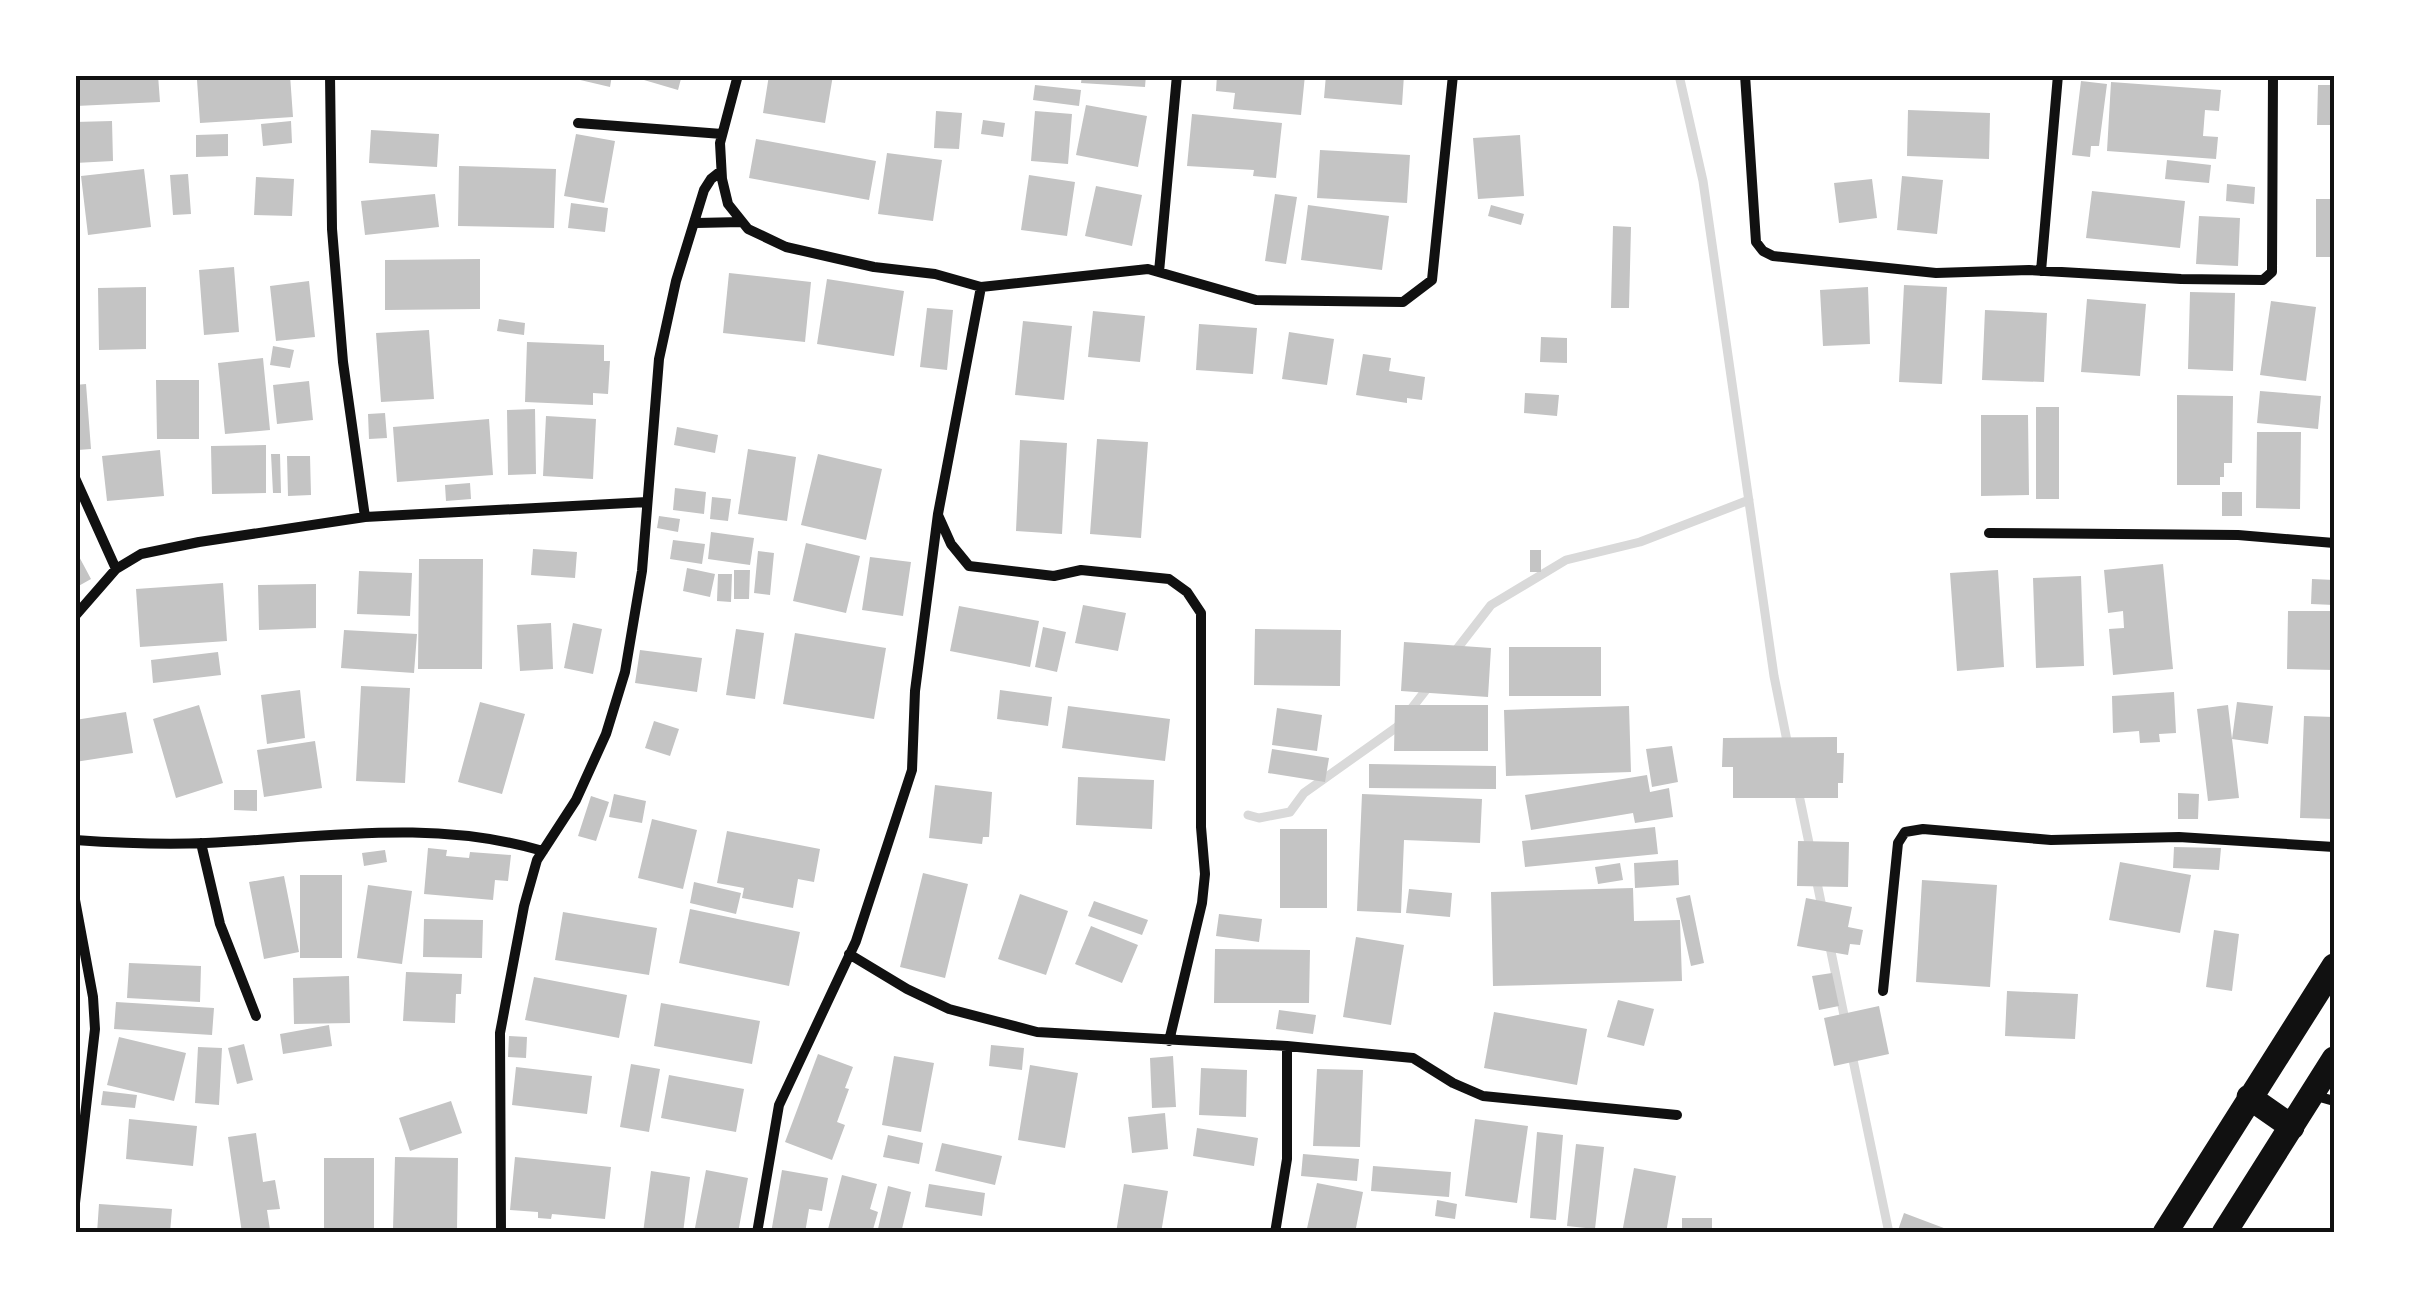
<svg xmlns="http://www.w3.org/2000/svg" width="2409" height="1308" viewBox="0 0 2409 1308" font-family="Jost,sans-serif">
<rect width="100%" height="100%" fill="#fff"/>
<g fill="none" stroke-linecap="round" stroke-linejoin="round">
<path stroke="#d9d9d9" stroke-width="9" d="M1679,75l24,106 71,495 14,70
M1453,654l38,-49 75,-45 74,-18 109,-42
M1798,790l12,58
M1248,815l11,3 31,-6 14,-19 93,-66 32,-41
M1816,878l7,34
M1829,942l17,83
M1852,1055l37,178"/>
</g>
<path fill="#c4c4c4" d="M75,75h83l2,27 -84,4z
M290,75l3,42 -93,6 -3,-43z
M559,75h53l-2,12z
M627,75h55l-4,15z
M769,75h64l-8,48 -62,-10z
M1082,75h64l-1,12 -64,-4z
M1217,75h88l-4,40 -68,-6 2,-16 -19,-2z
M1326,75h78l-2,30 -78,-7z
M2081,81l26,3 -8,62h-8l-1,11 -18,-2z
M2111,82l110,8 -2,21 -14,-1 -2,26 15,1 -2,22 -109,-8z
M1035,85l46,5 -2,16 -46,-6z
M2318,85h16v40h-17z
M1086,105l61,11 -9,51 -62,-12z
M1908,110l82,3 -1,46 -82,-3z
M936,111l26,2 -3,36 -25,-1z
M1035,111l37,3 -4,50 -37,-3z
M1192,114l90,9 -6,55 -23,-2 1,-6 -67,-4z
M983,120l22,3 -2,14 -22,-3z
M112,121l1,40 -38,2v-41z
M291,121l1,22 -29,3 -2,-22z
M371,130l68,4 -2,33 -68,-4z
M228,134v22l-32,1v-22z
M576,134l39,7 -11,62 -40,-7z
M1520,135l4,61 -46,3 -5,-61z
M756,139l120,22 -7,39 -120,-22z
M1320,150l90,5 -3,48 -90,-5z
M887,153l55,7 -9,61 -55,-7z
M2167,160l44,5 -2,18 -44,-4z
M459,166l97,3 -2,59 -96,-2z
M144,169l7,58 -63,8 -7,-59z
M188,174l3,40 -18,1 -3,-40z
M1029,175l46,7 -8,54 -46,-6z
M1902,176l41,4 -6,54 -40,-4z
M256,177l38,2 -2,37 -38,-1z
M1872,179l5,39 -38,5 -5,-40z
M2227,184l28,3 -1,17 -28,-3z
M1096,186l46,9 -10,51 -47,-10z
M2092,191l93,10 -5,47 -94,-10z
M435,194l4,33 -74,8 -4,-34z
M1275,194l22,3 -11,67 -21,-3z
M2316,199h14v7h4v51h-18z
M571,203l37,5 -3,24 -37,-4z
M1308,205l81,11 -7,54 -81,-10z
M1491,205l33,9 -3,11 -33,-9z
M2199,216l41,2 -2,48 -42,-2z
M1613,226l18,1 -2,81h-18z
M480,259v50l-95,1v-50z
M234,267l5,65 -35,3 -5,-65z
M729,273l82,9 -6,60 -82,-9z
M827,279l77,12 -10,65 -77,-12z
M309,281l6,56 -39,4 -6,-55z
M1904,285l43,2 -5,97 -43,-2z
M146,287v62l-47,1 -1,-62z
M1868,287l2,57 -47,2 -3,-56z
M2190,292l45,1 -2,78 -45,-2z
M2087,299l59,5 -6,72 -59,-4z
M2271,301l45,6 -10,74 -46,-6z
M927,308l26,2 -6,60 -27,-3z
M1985,310l62,3 -3,69 -62,-2z
M1093,311l52,5 -5,46 -52,-5z
M499,319l26,4 -1,12 -27,-4z
M1023,321l49,5 -8,74 -49,-5z
M1199,324l58,4 -4,46 -57,-4z
M429,330l5,69 -53,3 -5,-69z
M1289,332l45,7 -7,46 -45,-6z
M1541,337l26,1v25l-27,-1z
M527,342l77,3v16h6l-2,33 -15,-1v12l-68,-3z
M273,346l21,4 -4,18 -20,-3z
M1363,354l28,4 -2,13 36,6 -3,23 -15,-2v5l-51,-8z
M263,358l7,72 -45,4 -7,-71z
M156,380h43v59h-42z
M309,381l4,39 -36,4 -4,-39z
M86,384l5,65 -13,1 -3,-65z
M2260,391l61,5 -3,33 -61,-6z
M1525,393l34,2 -2,21 -33,-3z
M2177,395l56,1 -1,67h-8v14h-4v8h-43z
M2036,407h23v92h-23z
M535,409l1,65 -28,1 -1,-65z
M385,413l2,25 -18,1 -1,-25z
M1981,415h47l1,80 -48,1z
M546,416l50,3 -3,60 -50,-3z
M489,419l4,56 -96,7 -4,-55z
M677,427l41,8 -3,18 -41,-8z
M2257,432h44l-1,77 -44,-1z
M1097,439l51,3 -7,96 -51,-4z
M1020,440l47,3 -5,91 -46,-3z
M266,445v48l-54,1 -1,-48z
M748,449l48,8 -9,64 -49,-7z
M160,450l4,46 -57,5 -5,-45z
M271,454h9l1,39h-8z
M818,454l64,15 -16,71 -65,-15z
M287,456h23l1,39 -23,1z
M470,483l1,16 -25,2 -1,-16z
M675,488l31,4 -2,22 -31,-4z
M2222,492h20v24h-20z
M712,497l19,2 -3,22 -18,-2z
M659,516l21,3 -2,13 -21,-4z
M711,532l43,6 -4,27 -42,-6z
M673,540l32,4 -3,20 -32,-5z
M806,543l54,13 -14,57 -53,-12z
M75,549l16,30 -16,9z
M533,549l44,3 -2,26 -44,-3z
M1530,550h11v22h-11z
M758,551l16,2 -4,42 -16,-2z
M870,557l41,5 -8,54 -41,-6z
M419,559h64l-1,110h-64z
M2163,564l10,105 -60,6 -4,-46 15,-1 -1,-17 -15,2 -4,-43z
M687,568l28,6 -5,23 -27,-6z
M734,570h16l-1,29h-15z
M1998,570l6,97 -47,4 -7,-98z
M359,571l53,2 -2,43 -53,-2z
M718,574h14l-1,28 -14,-1z
M2081,576l3,90 -48,2 -3,-90z
M2312,579l22,1v25l-23,-1z
M223,583l4,58 -87,6 -4,-58z
M316,584v44l-57,2 -1,-45z
M1083,605l43,8 -8,38 -43,-8z
M959,606l80,15 -9,46 -80,-16z
M2288,611h46v59l-47,-1z
M551,623l2,46 -33,2 -3,-46z
M573,623l29,6 -9,45 -29,-6z
M1043,627l23,5 -9,40 -22,-5z
M736,629l28,4 -9,66 -29,-4z
M1255,629l86,1 -1,56 -86,-1z
M344,630l73,4 -3,39 -73,-5z
M795,633l91,15 -12,71 -91,-15z
M1404,642l87,6 -3,49 -87,-6z
M1509,647h92v49h-92z
M640,650l62,8 -5,34 -62,-9z
M218,652l3,23 -68,8 -2,-23z
M361,686l49,2 -5,95 -49,-2z
M300,690l5,48 -38,6 -6,-49z
M1000,690l52,7 -4,29 -51,-7z
M2174,692l2,41 -17,1 1,8 -20,1 -1,-12 -26,2 -1,-37z
M480,702l45,12 -23,80 -44,-12z
M2237,702l36,4 -5,38 -36,-5 7,59 -31,3 -11,-92 31,-4 4,34z
M199,705l24,78 -47,15 -23,-79z
M1395,705h93v46h-94z
M1068,706l102,13 -5,42 -103,-13z
M1629,706l2,66 -125,4 -2,-66z
M1277,708l45,7 -5,36 -45,-6z
M126,712l7,41 -58,9v-42z
M2304,716l30,1v102l-34,-1z
M654,721l25,8 -9,27 -25,-8z
M1837,737v16h7l-1,30h-5v15h-105v-31h-11l1,-29z
M315,741l7,47 -58,9 -7,-47z
M1672,746l6,36 -26,5 -6,-38z
M1272,749l57,9 -4,24 -57,-9z
M1369,764l127,2v23l-127,-1z
M1647,775l3,17 19,-4 4,29 -38,6 -2,-10 -102,17 -6,-35z
M1078,777l76,3 -2,49 -76,-4z
M935,785l57,7 -3,45h-6l-1,7 -53,-6z
M234,790h23v21l-23,-1z
M2178,793l21,1 -1,25h-20z
M614,794l32,7 -4,22 -33,-6z
M1362,794l120,5 -2,44 -76,-3 -3,73 -44,-2z
M591,796l18,6 -13,39 -18,-5z
M652,819l45,11 -14,59 -45,-11z
M1655,827l3,27 -133,13 -3,-26z
M1280,829h47v79h-47z
M727,831l93,18 -6,33 -16,-3 -5,29 -51,-10 2,-10 -27,-5z
M1798,841l51,1 -1,45 -51,-1z
M2174,847l47,1 -2,22 -46,-2z
M428,848l19,2 -1,6 23,2 1,-6 41,3 -3,26 -13,-1 -2,20 -69,-6z
M385,850l2,12 -23,4 -2,-13z
M1678,860l1,25 -44,3 -1,-25z
M2120,862l71,13 -11,58 -71,-13z
M1620,863l3,17 -25,4 -3,-17z
M923,873l45,11 -23,94 -45,-11z
M300,875h42v83h-42z
M284,876l15,76 -35,7 -15,-77z
M1922,880l75,5 -7,102 -74,-5z
M694,882l47,11 -5,21 -46,-11z
M368,885l44,6 -10,73 -45,-6z
M1633,888l1,33 46,-1 2,61 -189,5 -2,-94z
M1409,889l43,4 -2,24 -44,-4z
M1020,894l48,17 -22,64 -48,-16z
M1690,895l14,68 -13,3 -15,-68z
M1806,898l46,9 -4,20 15,3 -3,15 -10,-1 -2,11 -51,-9z
M1094,901l54,19 -6,15 -54,-19z
M690,909l110,23 -11,54 -110,-23z
M563,912l94,16 -8,47 -94,-15z
M1219,914l43,5 -3,23 -43,-6z
M424,919l59,1 -1,38 -59,-1z
M1091,926l47,19 -16,38 -47,-19z
M2214,930l25,4 -7,57 -26,-4z
M1356,937l48,8 -13,80 -48,-8z
M1215,949l95,1 -1,53h-95z
M129,963l72,3 -1,36 -73,-4z
M406,972l56,2 -1,20h-5l-1,29 -52,-2z
M1832,973l7,33 -20,4 -7,-34z
M349,976l1,47 -56,1 -1,-46z
M534,977l93,18 -8,43 -94,-18z
M2007,991l71,3 -3,45 -70,-3z
M1618,1000l36,9 -10,37 -37,-9z
M116,1002l98,6 -2,27 -98,-6z
M661,1003l99,18 -8,43 -98,-18z
M1879,1006l10,48 -55,12 -10,-48z
M1279,1010l37,5 -3,19 -37,-5z
M1494,1012l93,17 -10,56 -93,-17z
M329,1025l3,21 -49,8 -3,-20z
M509,1036l18,1 -1,21 -18,-1z
M119,1037l67,16 -12,48 -67,-16z
M244,1044l9,36 -16,4 -9,-36z
M991,1045l33,3 -2,22 -33,-4z
M198,1047l24,1 -3,57 -24,-2z
M818,1054l35,13 -8,21 4,1 -12,33 8,3 -13,35 -47,-18z
M894,1056l40,7 -13,69 -39,-7z
M1173,1056l3,51 -24,1 -2,-50z
M631,1064l29,5 -11,63 -29,-5z
M1030,1065l48,8 -13,75 -47,-8z
M516,1067l76,9 -5,38 -75,-9z
M1201,1068l46,2 -1,47 -47,-2z
M1317,1069l46,1 -3,77 -47,-1z
M669,1075l75,14 -8,43 -75,-14z
M103,1091l34,4 -2,13 -34,-3z
M451,1101l11,32 -52,18 -11,-33z
M1165,1113l3,36 -36,4 -4,-36z
M129,1119l68,7 -4,40 -67,-7z
M1475,1119l53,7 -11,77 -52,-7z
M1197,1128l61,10 -4,28 -61,-10z
M1537,1132l26,3 -7,85 -26,-2z
M256,1133l7,49 12,-2 5,29 -13,1 3,20 -28,3 -14,-96z
M888,1135l35,8 -4,21 -36,-7z
M942,1143l60,13 -7,29 -60,-14z
M1576,1144l28,3 -9,82 -28,-3z
M1303,1154l56,5 -2,22 -56,-5z
M395,1157l63,1 -1,72 -64,-1z
M515,1157l96,10 -6,52 -53,-5 -1,5 -13,-1v-6l-28,-2z
M324,1158h50v72l-50,1z
M1373,1166l78,6 -2,25 -78,-6z
M1634,1168l42,8 -10,57h-44z
M706,1170l42,8 -10,55h-44z
M782,1170l46,8 -6,33 -13,-2 -4,24h-34z
M651,1171l39,6 -7,56h-40z
M842,1175l35,9 -7,25 8,3 -6,21h-45z
M1317,1183l46,9 -8,41h-49z
M929,1184l56,9 -3,23 -57,-9z
M1124,1184l44,7 -7,42h-45z
M888,1186l23,6 -10,41h-24z
M1437,1200l20,4 -2,15 -20,-3z
M99,1204l73,5 -2,24h-73z
M1904,1213l53,20h-60z
M1682,1218h30v15h-30z"/>
<g fill="none" stroke-linecap="round" stroke-linejoin="round">
<path stroke="#111" stroke-width="10" d="M330,75l2,154 11,133 22,155
M738,75l-18,68 2,36 6,25 20,25 38,18 88,20 61,7 46,13 167,-18 108,31 147,2 29,-22 21,-205
M1745,75l11,167 7,9 10,5 163,17 93,-3 152,9 82,1 9,-8 1,-197
M578,123l144,11
M696,223l46,-1
M2041,271l17,-196
M1159,272l18,-197
M75,478l41,91
M938,515l13,29 18,22 85,10 27,-6 88,9 18,13 14,21v214l4,47 -3,29 -33,138
M1989,533l249,2 96,8
M75,616l41,-47 25,-15 58,-12 166,-25 282,-15
M75,840c43,3 88,5 131,3 114,-5 225,-25 337,8
M201,843l19,81 36,92
M75,900l18,97 2,32 -20,174
M849,954l58,35 42,20 88,23 250,14 126,12 40,25 30,13 194,19
M1883,991l15,-148 7,-11 18,-3 128,11 128,-3 155,10
M2313,1095l21,6
M501,1233l-1,-200 24,-127 13,-46 39,-60 30,-66 19,-62 17,-101 17,-212 17,-78 28,-91 7,-11 10,-8
M757,1233l22,-128 77,-164 56,-171 3,-79 23,-177 43,-227
M1275,1233l12,-74v-113"/>
<path stroke="#111" stroke-width="25" d="M2249,1097l43,30
M2165,1233l169,-267
M2224,1233l110,-174"/>
</g>
<rect width="2409" height="1308" fill="none" stroke="#ffffff" stroke-width="155"/>
<rect x="78" y="78" width="2254" height="1152" fill="none" stroke="#111" stroke-width="4"/>
</svg>
